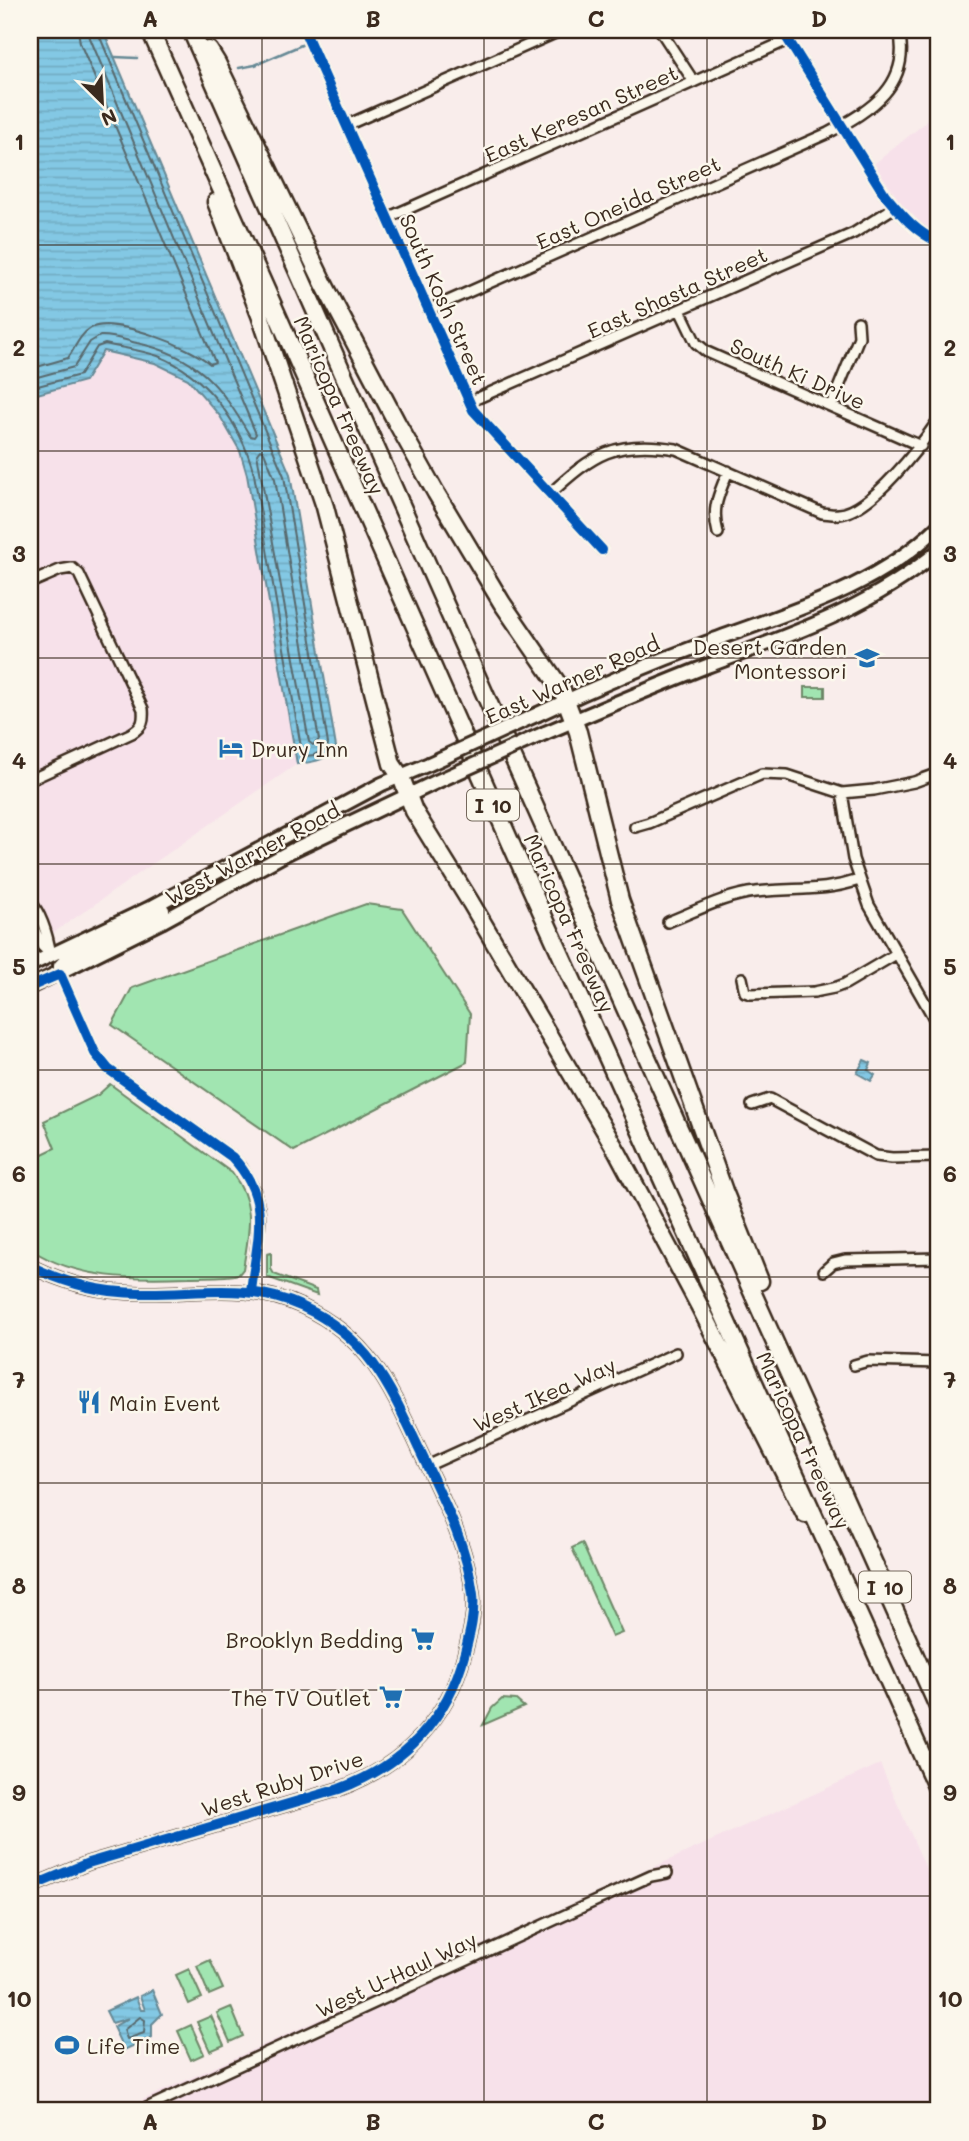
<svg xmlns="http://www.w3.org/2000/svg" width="969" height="2141" viewBox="0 0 969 2141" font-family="Mali,sans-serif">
<defs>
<pattern id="water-rules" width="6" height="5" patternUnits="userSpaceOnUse" patternTransform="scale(1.75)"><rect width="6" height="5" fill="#83c8e4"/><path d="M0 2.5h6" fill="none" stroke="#72acc3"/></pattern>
</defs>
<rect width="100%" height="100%" fill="#f9edeb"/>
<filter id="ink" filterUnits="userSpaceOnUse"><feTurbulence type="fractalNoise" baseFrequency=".0143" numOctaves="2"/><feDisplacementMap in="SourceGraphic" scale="14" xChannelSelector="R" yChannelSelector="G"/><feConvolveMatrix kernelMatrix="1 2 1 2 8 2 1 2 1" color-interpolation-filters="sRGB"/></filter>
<g filter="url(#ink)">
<path fill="#f7e1ea" d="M939,97v137l-17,-9 -17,-16 -31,-45 51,-41z
M103,351l52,12 33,16 32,37 20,35 7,24 50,289 -267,185v-553l55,-15z
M880,1764l59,134v213h-821z"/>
<path fill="#a1e5b1" stroke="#6e8868" stroke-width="2" d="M805,687h20v10h-20z
M366,904l36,5 68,105 -3,48 -173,89 -182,-126 20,-37z
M110,1084l122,89c25,33 17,57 11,96l-4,5c-16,4 -34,2 -50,3 -55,2 -111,3 -159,-28v-89l25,-12 -11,-27 54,-26z
M271,1253v16l3,5 42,16 1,5 -50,-18v-23z
M582,1543l40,90 -10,4 -40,-89z
M502,1699l14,1 8,7 -41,18 9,-17z
M210,1960l13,29 -14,6 -12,-29z
M189,1969l13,29 -13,6 -13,-29z
M231,2007l12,29 -13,6 -13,-29z
M211,2016l13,29 -14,6 -13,-29z
M191,2025l13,29 -13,6 -13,-29z"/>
<path fill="url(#water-rules)" stroke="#668995" stroke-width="2" d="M30,30h73l187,444 46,273c-8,14 -25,15 -39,17l-50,-289 -7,-24 -20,-35 -32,-37 -33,-16 -52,-12 -18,30 -55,15z
M864,1060l7,3 -3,7 7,5 -4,6 -14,-8z
M152,1990l10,24 -10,10v13l-28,13 -11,-23 16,-9 -17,5 -6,-12 30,-14 5,13h4l-5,-14z"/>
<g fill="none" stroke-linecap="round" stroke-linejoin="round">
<path stroke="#58696d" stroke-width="2" d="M30,369l38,-11c7,-10 12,-24 23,-30 23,-12 101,19 119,36l5,-2 -135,-319 -2,-13
M30,379l44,-12 16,-25 10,-6c12,-1 25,4 37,7 61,13 83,42 113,93l4,1 2,-3 -166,-396 -2,-8
M30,388l50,-13 17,-28 8,-3c17,4 36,6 53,12 49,19 83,68 96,118l48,279 3,3 9,-1 13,-7 1,-4 -44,-268 -187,-446
M260,450l4,2 11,27 44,261 -6,5 -4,-3 -52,-288z
M140,2017l5,3 -1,13 -17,6 -3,-9z"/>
<path stroke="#668995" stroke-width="2.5" d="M115,57l22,1
M239,68l16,-3 51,-22"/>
<g stroke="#3b2a1e" stroke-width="14">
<path id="minor" d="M304,30l169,380 129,140
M660,30l34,52
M782,30l103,165c16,19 31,38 54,47
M347,125l215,-95
M387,218l401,-178
M428,310l400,-177c43,-23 84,-48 71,-103
M680,310l16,33 11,9 214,94
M469,402l385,-169 41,-26
M831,406l28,-69 -1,-15
M550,494c43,-40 66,-55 126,-45l146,64c5,0 11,2 17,1 32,-2 83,-70 100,-95
M718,533c-7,-26 1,-38 10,-62
M30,583l30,-13 12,-2 7,6 64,135c1,12 0,17 -11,24l-102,47
M842,793l11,66 16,46 70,122
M635,827l14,-4 113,-49 25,1 55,18 32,-3 40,-8 25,-9
M30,901c13,15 18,36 21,54
M30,920l12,26 8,8
M668,922c28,-11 58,-27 88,-30 39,-5 64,1 103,-12
M60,974l35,79 13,16 124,88 10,11 12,21 5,19 1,14 -9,69
M742,978l3,14 6,2 63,-2 20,-4 11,-4 51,-30
M752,1105l18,-6 106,57 16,2 47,-1
M824,1271l9,-8 12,-3 94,-2
M854,1365l14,-4 71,2
M427,1466l249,-113
M140,2111l449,-207 62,-28 16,-3"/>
</g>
<g stroke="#3b2a1e" stroke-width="16">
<path id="tertiary" d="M30,1266c29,14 59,24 91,26 64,6 120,-14 182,15 67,31 88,82 117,144 21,45 47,93 53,143 2,19 -3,39 -8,58 -17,67 -61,113 -126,137l-251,74 -58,24"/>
</g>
<g stroke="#3b2a1e" stroke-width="18">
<path id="secondary" d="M538,714c55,-26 111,-50 168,-71 82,-31 169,-54 233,-117
M545,733c54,-23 108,-46 162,-67 85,-32 160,-56 232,-115
M30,965l118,-56 234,-125 47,-20
M60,974v-8l8,-8 95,-48
M30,987l131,-65 130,-71 145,-69"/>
</g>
<g stroke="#3b2a1e" stroke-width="21">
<path id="motorway" d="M150,30c127,280 248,562 374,843 137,307 279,613 415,920
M191,30l323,730 425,949
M209,50l8,13 107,221 73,139 39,70 66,110 60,87 16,42 42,168 104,291 36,90
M216,202l44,113 65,192 67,257 9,13 13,34 57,92 147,250 82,154 105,207"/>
</g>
<use href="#minor" stroke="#fbf7ec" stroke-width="9"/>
<use href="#tertiary" stroke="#fbf7ec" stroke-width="10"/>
<use href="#secondary" stroke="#fbf7ec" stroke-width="12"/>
<use href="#motorway" stroke="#fbf7ec" stroke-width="16"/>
<g stroke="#3b2a1e" stroke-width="18" stroke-linecap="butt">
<path id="secondary-bridge" d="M429,764l109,-50
M436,782l109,-49"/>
</g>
<use href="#secondary-bridge" stroke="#fbf7ec" stroke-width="12"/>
<g stroke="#fbf7ec" stroke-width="15">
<path id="cycleway" d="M304,30l169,380 129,140
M782,30l103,165c16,19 31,38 54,47
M30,987l30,-13 35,79 13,16 124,88c41,43 25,82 19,134
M30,1266c29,14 59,24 91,26 64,6 120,-14 182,15 67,31 88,82 117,144 21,45 47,93 53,143 2,19 -3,39 -8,58 -17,67 -61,113 -126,137l-251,74 -58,24"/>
</g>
<use href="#cycleway" stroke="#0057b8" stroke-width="10"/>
</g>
</g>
<path fill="none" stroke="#3b2a1e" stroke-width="2" stroke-opacity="0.55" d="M262,30v2081M484,30v2081M707,30v2081M30,245h909M30,451h909M30,658h909M30,864h909M30,1070h909M30,1277h909M30,1483h909M30,1690h909M30,1896h909"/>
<defs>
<g id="school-bare" transform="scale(1.89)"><path d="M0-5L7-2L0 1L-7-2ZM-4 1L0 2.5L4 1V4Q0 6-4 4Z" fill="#1f6fb2" stroke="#fbf7ec" stroke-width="2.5" paint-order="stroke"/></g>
<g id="hotel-bare" transform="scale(1.89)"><path d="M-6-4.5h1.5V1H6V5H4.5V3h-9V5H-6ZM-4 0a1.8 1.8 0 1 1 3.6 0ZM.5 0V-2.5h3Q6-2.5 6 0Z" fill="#1f6fb2" stroke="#fbf7ec" stroke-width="2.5" paint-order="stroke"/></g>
<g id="restaurant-bare" transform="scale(1.89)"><path d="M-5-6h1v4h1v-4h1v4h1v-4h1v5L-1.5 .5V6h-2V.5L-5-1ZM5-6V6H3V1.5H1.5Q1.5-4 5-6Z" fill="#1f6fb2" stroke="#fbf7ec" stroke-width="2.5" paint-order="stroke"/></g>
<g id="supermarket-bare" transform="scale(1.89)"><path d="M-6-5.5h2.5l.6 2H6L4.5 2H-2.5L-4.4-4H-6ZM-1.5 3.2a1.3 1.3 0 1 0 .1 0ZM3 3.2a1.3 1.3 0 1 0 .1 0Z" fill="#1f6fb2" stroke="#fbf7ec" stroke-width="2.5" paint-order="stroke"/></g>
<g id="stadium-bare" transform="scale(1.89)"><path d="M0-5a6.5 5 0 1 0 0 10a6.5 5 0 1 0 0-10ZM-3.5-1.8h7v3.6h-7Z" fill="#1f6fb2" stroke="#fbf7ec" stroke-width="2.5" paint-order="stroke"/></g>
</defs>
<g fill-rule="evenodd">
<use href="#school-bare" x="867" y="658"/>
<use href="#hotel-bare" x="231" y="748"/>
<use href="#restaurant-bare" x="89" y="1402"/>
<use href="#supermarket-bare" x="423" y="1639"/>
<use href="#supermarket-bare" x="391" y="1697"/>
<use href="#stadium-bare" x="67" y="2045"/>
</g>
<g text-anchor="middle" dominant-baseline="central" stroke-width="5" stroke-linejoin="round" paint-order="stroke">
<g fill="#fbf7ec" stroke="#75685c" stroke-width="2">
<rect x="467" y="789.5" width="52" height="31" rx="5"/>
<rect x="859" y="1571.5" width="52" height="31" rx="5"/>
</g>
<g font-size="19" font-weight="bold" fill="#3b2a1e">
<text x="493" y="805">I 10</text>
<text x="885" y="1587">I 10</text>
</g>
<g font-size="21" fill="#3b2a1e" stroke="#fbf7ec">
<text transform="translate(581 113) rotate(-24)">East Keresan Street</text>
<text transform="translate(628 202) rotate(-24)">East Oneida Street</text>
<text transform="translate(677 292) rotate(-24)">East Shasta Street</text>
<text transform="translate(444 299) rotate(66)">South Kosh Street</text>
<text transform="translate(798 373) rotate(24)">South Ki Drive</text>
<text transform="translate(340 405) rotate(66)">Maricopa Freeway</text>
<text transform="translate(572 679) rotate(-24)">East Warner Road</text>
<text transform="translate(252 853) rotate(-28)">West Warner Road</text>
<text transform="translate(570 923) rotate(66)">Maricopa Freeway</text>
<text transform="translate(544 1394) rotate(-24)">West Ikea Way</text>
<text transform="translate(804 1440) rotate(65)">Maricopa Freeway</text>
<text transform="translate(282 1783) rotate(-18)">West Ruby Drive</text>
<text transform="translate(396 1974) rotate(-25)">West U-Haul Way</text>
</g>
<g font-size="21" fill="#3b2a1e" stroke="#fbf7ec" text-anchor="end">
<text x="847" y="646">Desert Garden<tspan x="847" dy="24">Montessori</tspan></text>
<text x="251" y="748" text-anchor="start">Drury Inn</text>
<text x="109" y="1402" text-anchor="start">Main Event</text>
<text x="403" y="1639">Brooklyn Bedding</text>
<text x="371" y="1697">The TV Outlet</text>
<text x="87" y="2045" text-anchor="start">Life Time</text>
</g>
</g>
<rect width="969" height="2141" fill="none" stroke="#fbf7ec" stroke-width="77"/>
<g transform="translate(102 102) rotate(156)" stroke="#fbf7ec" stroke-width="5" paint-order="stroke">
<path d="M0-5L12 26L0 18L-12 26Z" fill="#3b2a1e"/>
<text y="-10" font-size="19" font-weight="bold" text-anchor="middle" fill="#3b2a1e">N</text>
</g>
<rect x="38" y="38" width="892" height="2064" fill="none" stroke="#3b2a1e" stroke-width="2.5"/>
<g font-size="23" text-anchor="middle" font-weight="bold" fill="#3b2a1e">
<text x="150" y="27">A</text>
<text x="373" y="27">B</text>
<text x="596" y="27">C</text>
<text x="819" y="27">D</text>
<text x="19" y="150">1</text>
<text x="950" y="150">1</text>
<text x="19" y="356">2</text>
<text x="950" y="356">2</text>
<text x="19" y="562">3</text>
<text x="950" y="562">3</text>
<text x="19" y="769">4</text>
<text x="950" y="769">4</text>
<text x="19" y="975">5</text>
<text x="950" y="975">5</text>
<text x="19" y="1182">6</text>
<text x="950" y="1182">6</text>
<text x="19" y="1388">7</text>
<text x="950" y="1388">7</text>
<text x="19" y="1594">8</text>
<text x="950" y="1594">8</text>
<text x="19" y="1801">9</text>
<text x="950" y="1801">9</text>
<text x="19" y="2007">10</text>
<text x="950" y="2007">10</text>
<text x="150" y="2130">A</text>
<text x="373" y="2130">B</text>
<text x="596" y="2130">C</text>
<text x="819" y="2130">D</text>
</g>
</svg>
